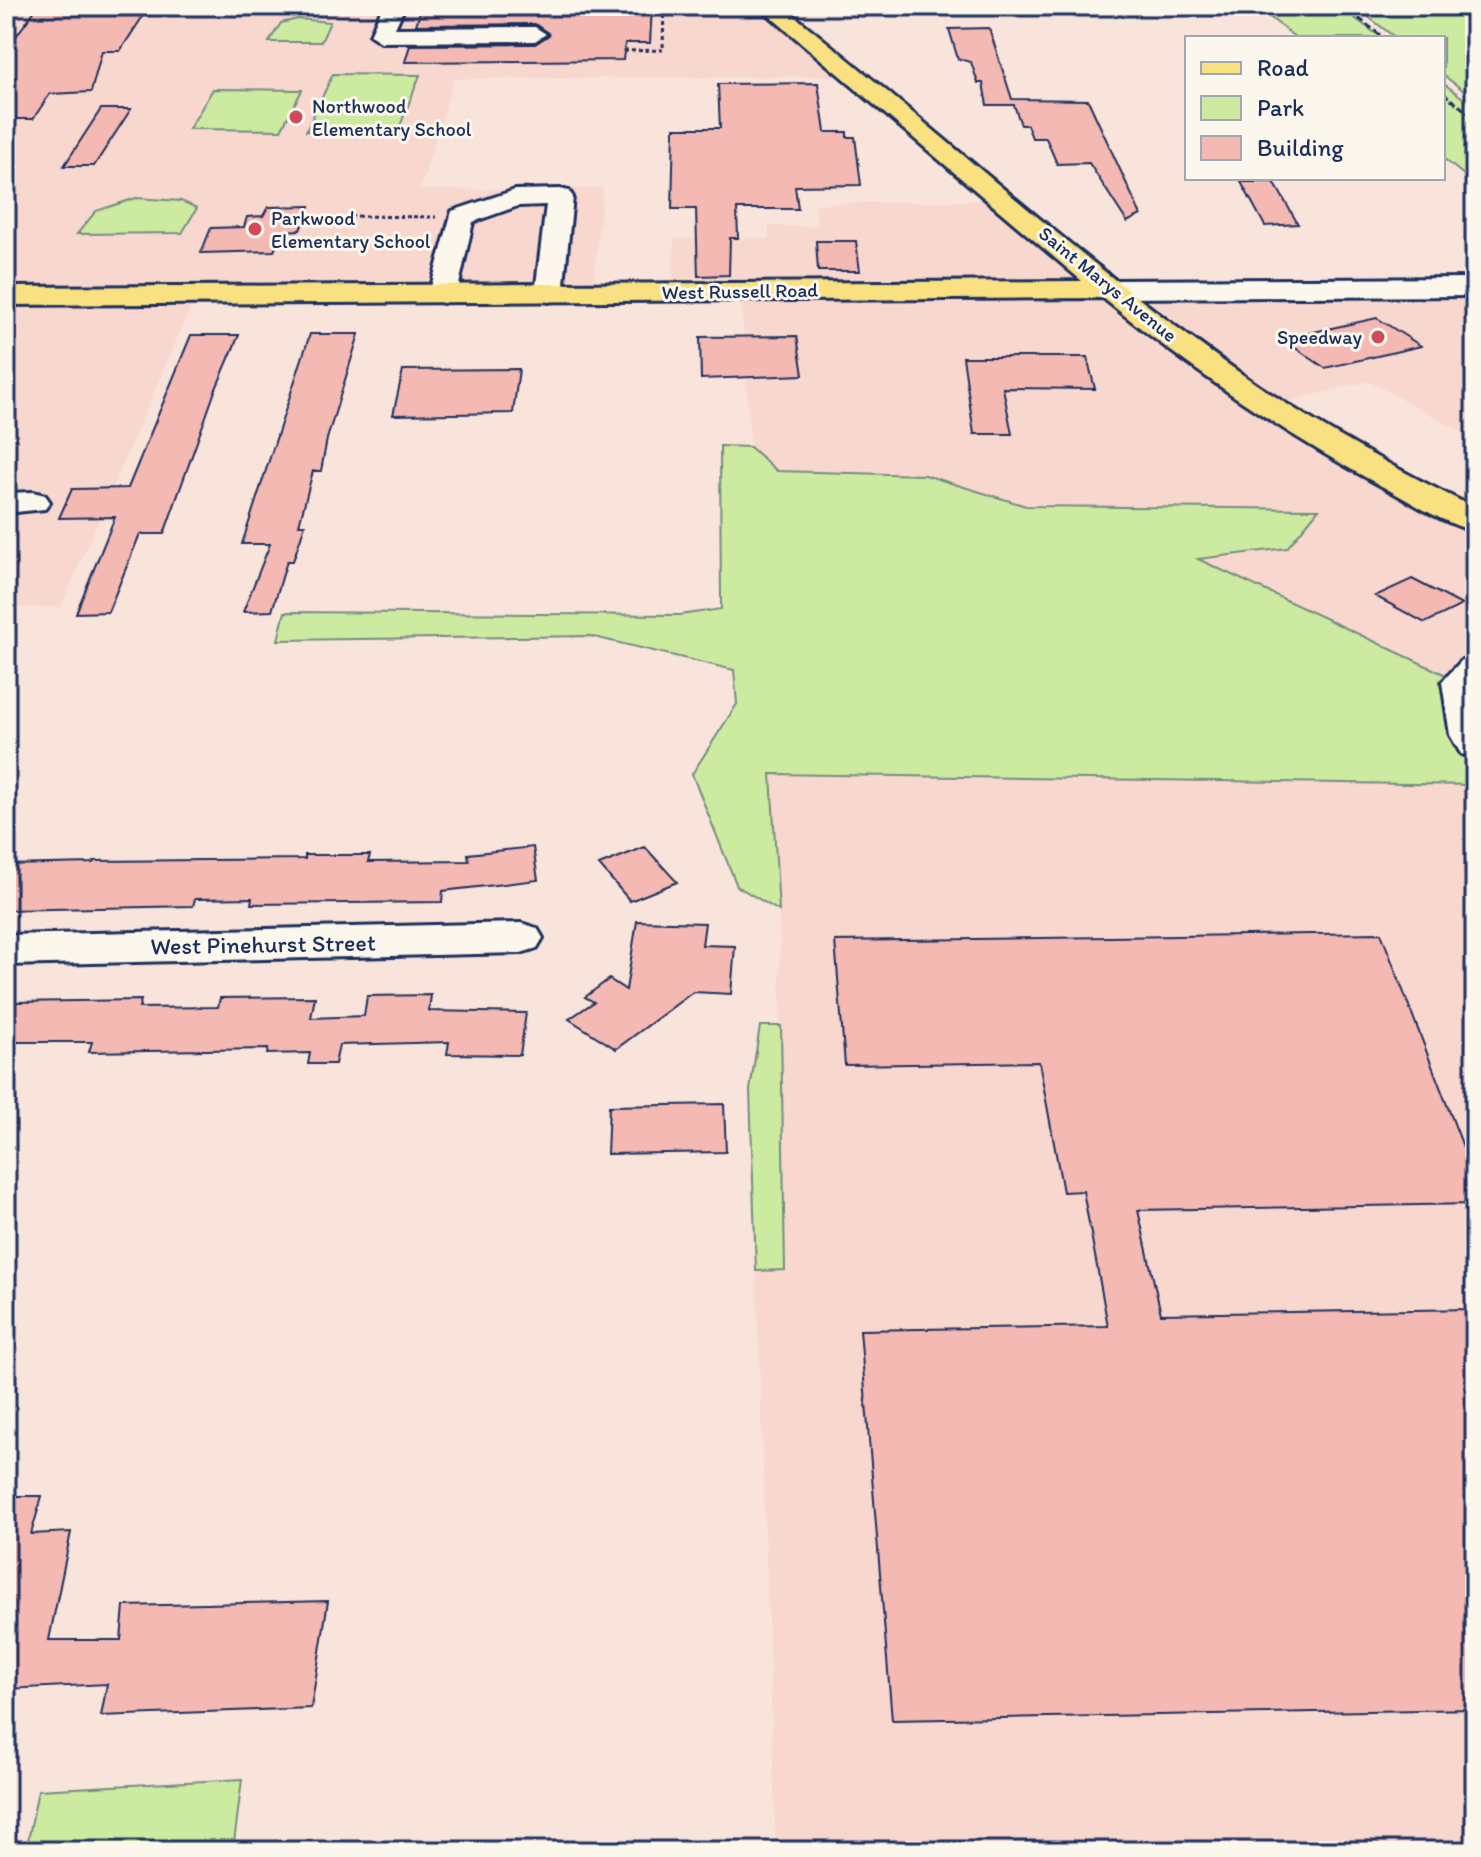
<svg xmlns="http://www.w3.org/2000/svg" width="1481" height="1857" viewBox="0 0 1481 1857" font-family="Itim,sans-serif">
<rect width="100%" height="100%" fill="#f9e4db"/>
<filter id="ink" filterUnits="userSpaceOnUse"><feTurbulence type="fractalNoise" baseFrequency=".0125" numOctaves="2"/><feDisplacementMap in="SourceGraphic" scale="16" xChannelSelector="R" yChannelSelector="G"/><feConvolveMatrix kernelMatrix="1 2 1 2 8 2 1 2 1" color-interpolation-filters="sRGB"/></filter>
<g filter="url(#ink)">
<path fill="#f8d7cf" d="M6,6h763l85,70 -400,3 -34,111 183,-2 -10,105 -397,2 -135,312 -55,1v-50l3,-7 -3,-1z
M1004,200l108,89 363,-2v152l-107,-58 -97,25 204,115v225l-14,-64 -264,-123 90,-11 31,-39 -292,-3 -101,-31 -148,-4 -27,-24 -9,-155h-69l2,-53 95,-1v-12h48l-2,-22z
M770,774l705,11v1066h-699l-20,-580 29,-1 -6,-359z"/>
<path fill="#cdeaa1" stroke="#748c80" stroke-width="2" d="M1256,6h82l44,32h-86z
M1354,6h121v93l-32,-24v-37h-47z
M298,19l32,3 -9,20h-52l12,-19z
M333,74l87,1 -22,56h-92z
M1443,83l32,24v77l-32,-26z
M213,89l89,1 -21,40 -92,-1z
M136,198l45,3 16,7 -15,25 -105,1 19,-23z
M720,446l30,1 27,24 148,4 101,31 293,3 -32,39 -89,11 263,123 14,64v39l-704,-11 8,137 -42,-25 -45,-112 45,-70 -3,-34 -144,-34 -312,4 7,-28 395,3 41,-6z
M760,1026h21l4,244 -29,1 -6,-181z
M242,1779l-9,72h-207l12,-61z"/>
<path fill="#f5b9b3" stroke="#1b2f5e" stroke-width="2" d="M38,6h75l-4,7h36l-25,38h-18l-11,41 -41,2 -17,25h-27v-69z
M621,6h31l-2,37h-25l-2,17 -218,2 5,-17 125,-1 14,-9 -14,-11 -119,1 4,-13 201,-1z
M989,28l23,71 76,1 53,115 -14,7 -38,-59 -32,1 -11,-26h-14l-5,-13h-6l-7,-20h-27l-4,-22h-5l-7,-21 -13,-3 -9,-30z
M818,83l7,49h22v5h8l6,48 -66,1 3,23h-61l1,29h-8l-1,37 -31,1 -2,-67h-24l2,-81h46l-2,-44z
M101,109h30l-37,57h-30z
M1241,182h33l24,42 -33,2z
M310,206l-10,24 -16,1 -10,20 -73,2 10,-25 33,-1 3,-10 16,-1 5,-9z
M816,241h40l4,30h-42z
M1377,318l44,28 -96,22 -43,-29z
M310,334h49l-32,105 -6,32h-8l-14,54h6l-12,36h-6l-15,50 -29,1 27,-68h-28z
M191,335h48l-24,56 -51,143h-24l-32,78 -32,1 39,-96 -56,1 13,-29 56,-1z
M797,336l6,39 -102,4 -1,-42z
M963,357h124l8,32 -92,-1 9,46h-38z
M519,369l-6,44 -120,2 10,-45z
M1412,579l50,26 -37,18 -50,-27z
M533,847l5,33 -95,11 -1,11 -191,2 1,-6 -57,1 -2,7 -187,4v-45l87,-2 1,-2 211,-2v-4h65l-2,7 101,-1 -1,-7z
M645,847l32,35 -47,19 -31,-36z
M637,921l68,2 -3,22 33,1 -4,48 -38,-2 -77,57 -47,-30 25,-17 -9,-5 24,-18 17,11z
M1381,933l94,245v26l-337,6 23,104 314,-5v400l-583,11 -32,-390 248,-4 -25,-135 -20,1 -24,-130 -194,3 -10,-124z
M431,995l-2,16 97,2 -6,42 -73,-1 2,-12 -110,3 -4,19h-27l2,-11 -43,1 1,-5 -179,3 3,-10h-86v-20l7,-20 128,-2 -2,8 79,-1 2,-9 95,-1 -4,21 53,-2 3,-20z
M724,1104l2,48 -119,2 2,-48z
M6,1496h36l-11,38 40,-2 -22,108h72l3,-34 204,-5 -17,107 -210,8 6,-32 -101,5z"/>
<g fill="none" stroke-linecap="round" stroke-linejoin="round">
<g stroke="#1b2f5e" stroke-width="6">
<path id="minor" d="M383,6h22l-10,22 140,-1 11,7 -11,7 -154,1 -11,-7z
M560,189l9,2 4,6 -10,96 -4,6 -10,3 -10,-3 -4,-6 11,-88 -28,1 -45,16 -16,72 -4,6 -10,3 -10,-3 -4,-6 23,-83 63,-21z
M1475,278v18l-363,2 -10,-3 -4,-6 4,-6 10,-3z
M33,492l12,3 5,7 -5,7 -39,4v-20z
M1475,657v101l-14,-4 -11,-19 -8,-53 20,-22z
M521,923l16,5 6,10 -6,10 -16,5 -515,12v-30z"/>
</g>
<g stroke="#1b2f5e" stroke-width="6">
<path id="major" d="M758,6h24c160,126 309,266 477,380 69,46 142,86 216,122v23c-31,-7 -60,-27 -88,-42 -101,-54 -196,-119 -284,-191l-1097,7v-18l1076,-6z"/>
</g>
<path stroke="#1b2f5e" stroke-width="3" stroke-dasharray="4 3" stroke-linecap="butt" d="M651,15h13
M624,51l39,-1 1,-44
M350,216l86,1"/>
<use href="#minor" fill="#fbf7ec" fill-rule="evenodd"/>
<use href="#major" fill="#f9e181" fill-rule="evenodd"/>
<path stroke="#1b2f5e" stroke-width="3" stroke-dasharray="7 3" stroke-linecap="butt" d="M1343,6l41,32
M1443,93l32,25"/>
</g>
</g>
<g fill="#d1495b" stroke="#fbf7ec" stroke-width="3">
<circle cx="296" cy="117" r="8"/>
<circle cx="255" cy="229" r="8"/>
<circle cx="1378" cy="337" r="8"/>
</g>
<g text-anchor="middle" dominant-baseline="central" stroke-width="6" stroke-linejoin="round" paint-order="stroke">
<g font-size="20" fill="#1b2f5e" stroke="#fbf7ec" text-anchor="start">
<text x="312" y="106">Northwood<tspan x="312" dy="23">Elementary School</tspan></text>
<text x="271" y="218">Parkwood<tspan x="271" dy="23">Elementary School</tspan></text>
<text x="1362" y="337" text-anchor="end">Speedway</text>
</g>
<g font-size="20" fill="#1b2f5e" stroke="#fbf7ec">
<text transform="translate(1108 284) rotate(39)">Saint Marys Avenue</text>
<text transform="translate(740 291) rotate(-1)">West Russell Road</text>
</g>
<g font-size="24" fill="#1b2f5e" stroke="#fbf7ec">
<text transform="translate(263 944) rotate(-1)">West Pinehurst Street</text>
</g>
</g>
<rect width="1481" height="1857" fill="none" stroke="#fbf7ec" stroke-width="32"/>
<rect x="16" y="16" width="1449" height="1825" fill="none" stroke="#1b2f5e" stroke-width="3" filter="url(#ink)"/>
<rect x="1185" y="36" width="260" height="144" fill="#fbf7ec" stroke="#a1a7b3" stroke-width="2"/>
<rect x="1201" y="62" width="40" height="12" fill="#f9e181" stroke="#a1a7b3" stroke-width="2"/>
<text x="1257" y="76" font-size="24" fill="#1b2f5e">Road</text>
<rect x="1201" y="96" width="40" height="24" fill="#cdeaa1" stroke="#a1a7b3" stroke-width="2"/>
<text x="1257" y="116" font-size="24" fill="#1b2f5e">Park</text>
<rect x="1201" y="136" width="40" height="24" fill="#f5b9b3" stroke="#a1a7b3" stroke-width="2"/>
<text x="1257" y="156" font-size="24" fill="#1b2f5e">Building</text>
</svg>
